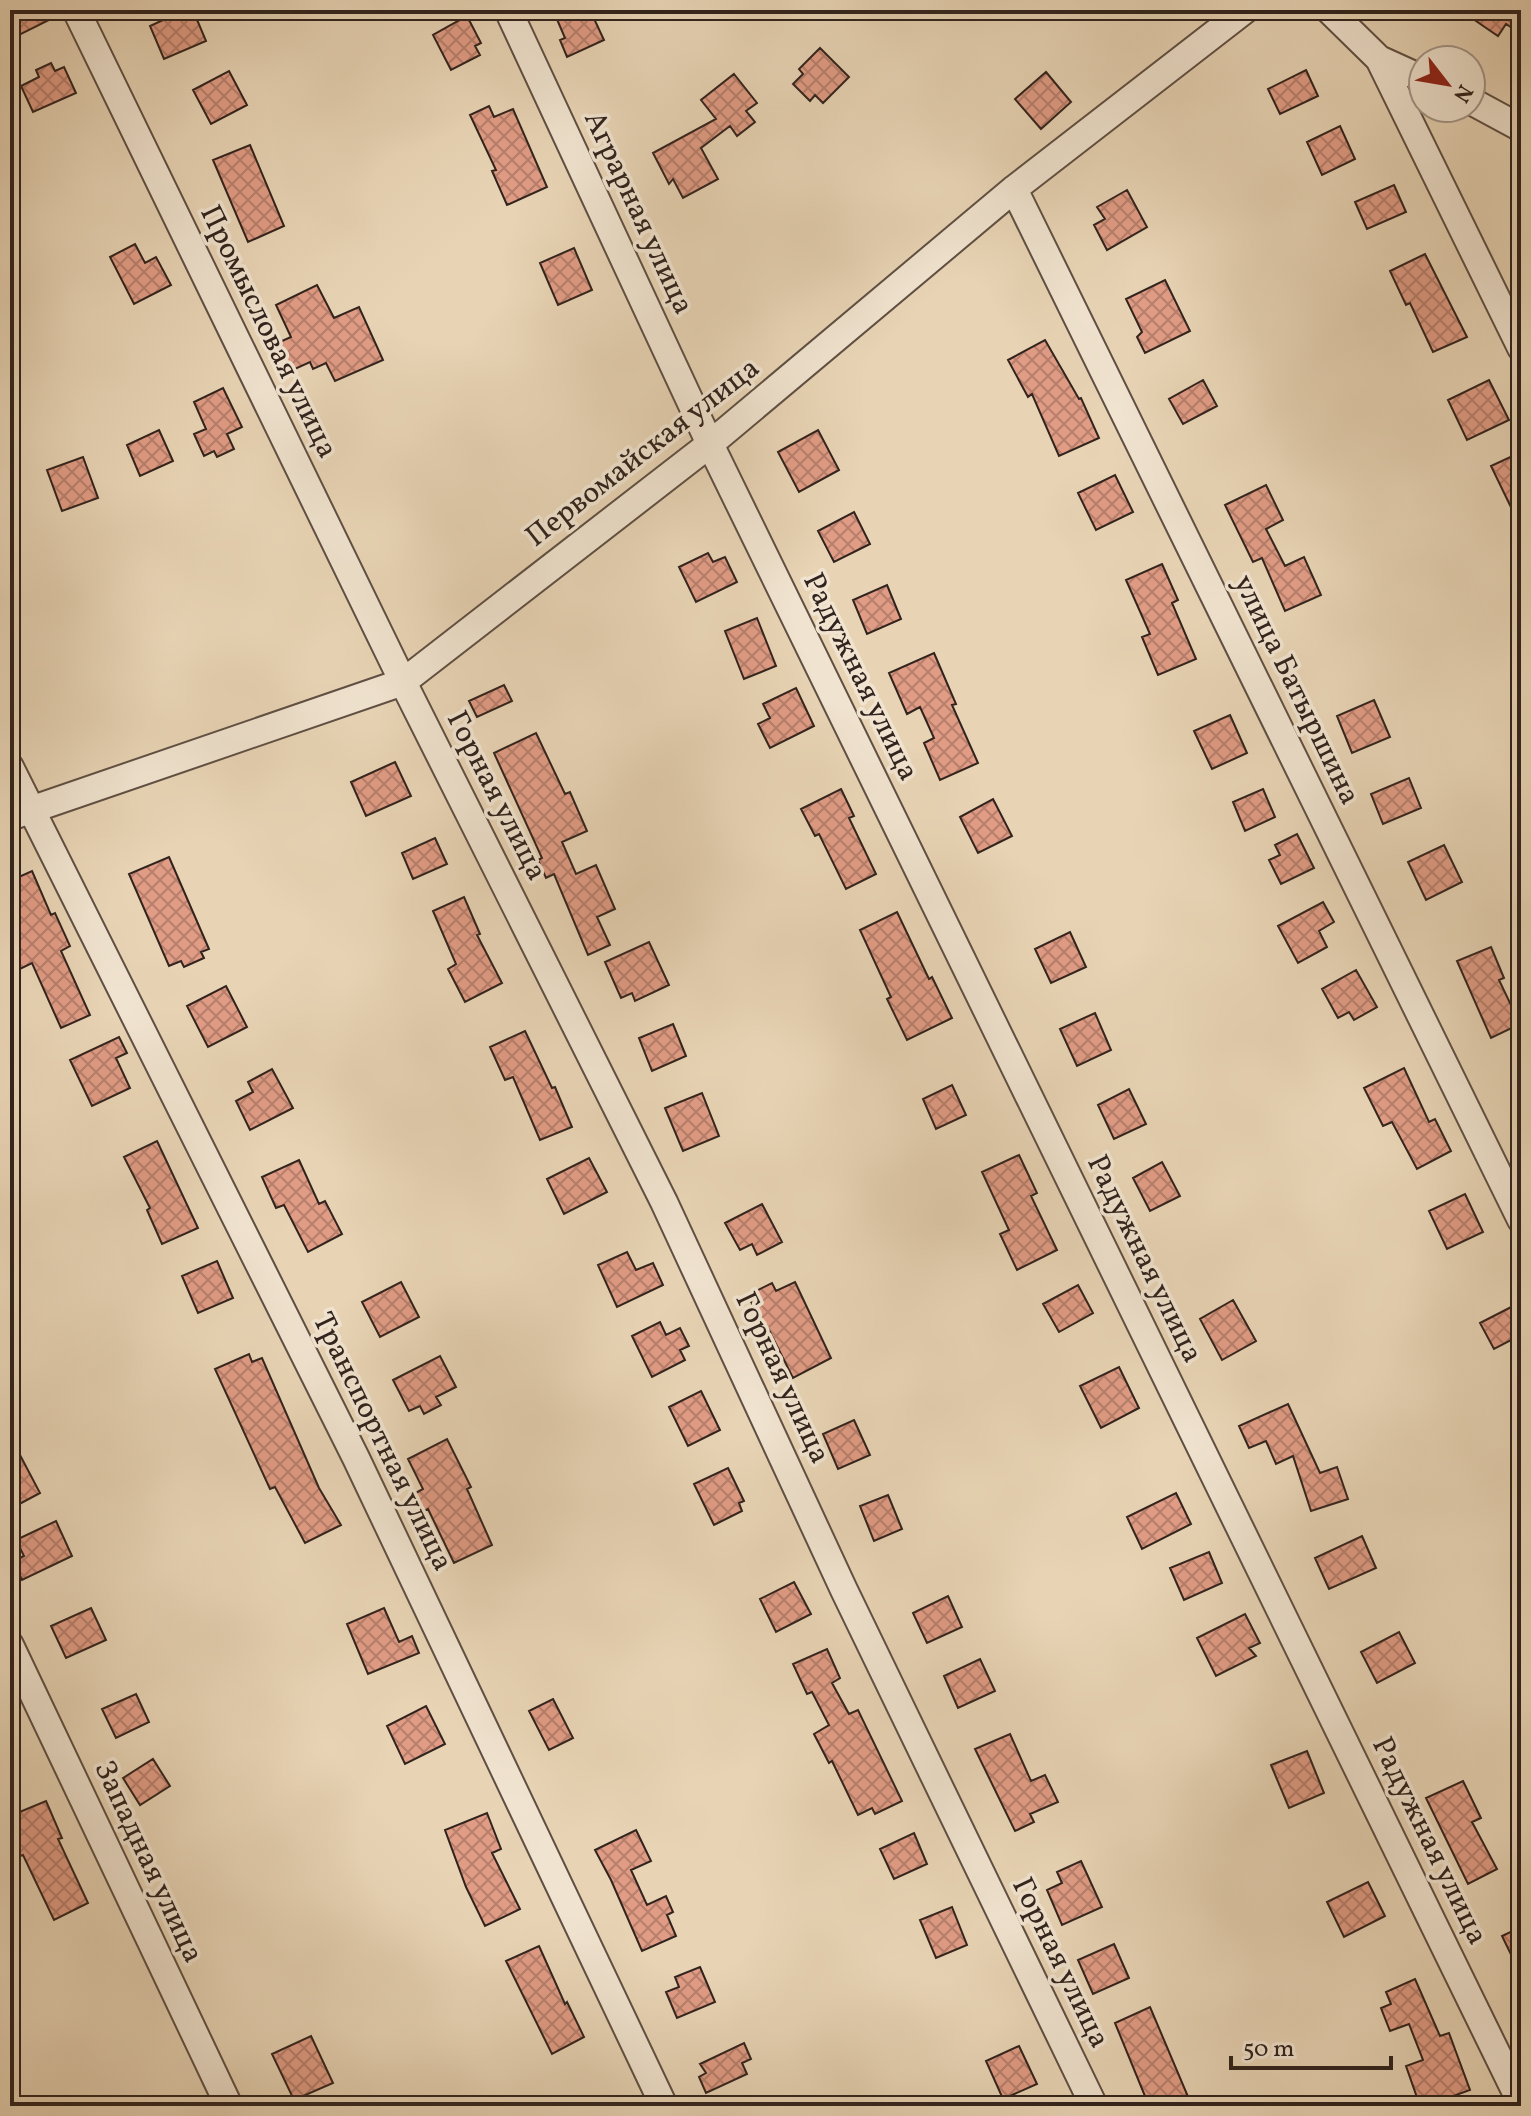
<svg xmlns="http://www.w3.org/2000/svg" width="1531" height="2116" viewBox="0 0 1531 2116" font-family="Vollkorn,serif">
<defs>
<pattern id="building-cross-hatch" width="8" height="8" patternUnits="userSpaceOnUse" patternTransform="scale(2)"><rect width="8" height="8" fill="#e19c85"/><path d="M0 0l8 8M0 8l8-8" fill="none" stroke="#b77f6c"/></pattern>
</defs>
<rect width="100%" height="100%" fill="#e8d4b5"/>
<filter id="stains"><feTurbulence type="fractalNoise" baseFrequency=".0025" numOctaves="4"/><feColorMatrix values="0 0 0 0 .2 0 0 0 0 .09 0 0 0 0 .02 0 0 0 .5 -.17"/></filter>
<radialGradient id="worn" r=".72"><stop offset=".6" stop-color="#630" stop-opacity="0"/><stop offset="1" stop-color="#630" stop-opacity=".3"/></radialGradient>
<path fill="url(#building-cross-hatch)" stroke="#31231d" stroke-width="2" d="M10,10h50l1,4 -44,22 -7,-14z
M174,10h19l13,31 -42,18 -14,-33 24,-11z
M553,10h37l14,30 -37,17 -7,-17 5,-2z
M1483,10h38v24l-15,-10 -8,12 -22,-15z
M467,16l14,27 -6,3 5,9 -29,15 -18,-35z
M820,48l29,29 -26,26 -8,-8 -5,6 -17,-17 10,-10 -4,-5z
M51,63l4,8 9,-4 12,26 -43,19 -12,-26 18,-9 -3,-7z
M1306,70l12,26 -38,18 -12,-25z
M229,71l18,34 -36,19 -18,-34z
M1046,72l25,30 -30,27 -26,-30z
M734,74l23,29 -11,8 9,11 -18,14 -7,-10 -29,22 17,31 -35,19 -10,-19 -4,5 -16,-31 63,-34 -15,-19z
M489,106l5,11 19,-8 34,78 -40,18 -15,-34 4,-1 -26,-55z
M1340,126l15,33 -33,16 -15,-33z
M250,145l34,81 -36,16 -35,-82z
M1394,185l12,27 -39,17 -12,-27z
M1127,190l20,37 -40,23 -13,-25 11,-6 -8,-12z
M135,244l10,19 11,-6 15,28 -37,19 -24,-47z
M574,248l18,42 -34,15 -18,-42z
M1425,254l42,83 -34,15 -23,-49 -4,2 -16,-34z
M1165,280l25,51 -45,22 -8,-16 5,-5 -16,-33z
M317,285l17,33 25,-11 24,53 -48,21 -9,-18 -13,6 -3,-7 -24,11 -13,-28 18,-8 -15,-32z
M1045,340l34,59 2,-1 18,40 -40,18 -27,-62 -4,3 -20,-37z
M1203,380l14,26 -34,18 -14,-25z
M1489,380l20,40 -42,20 -19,-40z
M223,388l19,39 -15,7 7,15 -17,8 -3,-6 -10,5 -10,-22 12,-5 -12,-27z
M159,430l14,31 -33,15 -13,-31z
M818,430l21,40 -40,22 -21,-40z
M1521,452v76l-30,-62z
M83,457l15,41 -36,13 -15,-41z
M1115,475l18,37 -37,18 -18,-37z
M1266,485l17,35 -17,9 19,37 19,-9 17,38 -36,16 -23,-53 -9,4 -28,-57z
M854,512l16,32 -36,18 -16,-31z
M708,553l5,9 12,-5 12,25 -41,20 -17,-35z
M1162,564l16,36 -6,3 24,56 -38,16 -16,-38 8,-3 -24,-54z
M887,585l14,34 -34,15 -14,-34z
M757,618l19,48 -32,13 -19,-48z
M934,653l22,51 -4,1 26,58 -38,17 -16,-37 10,-5 -14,-31 -13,7 -18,-41z
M504,685l8,16 -35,16 -8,-16z
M796,688l18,38 -44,22 -12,-24 12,-6 -7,-14z
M1374,700l16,37 -38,16 -15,-37z
M1230,715l17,38 -35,16 -18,-38z
M536,733l29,61 5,-2 17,39 -25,11 14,32 20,-9 19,44 -18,8 13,28 -22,10 -34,-81 -8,4 -8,-18 4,-2 -48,-105z
M395,762l16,34 -45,20 -15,-34z
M1409,778l12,30 -38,16 -12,-30z
M841,789l13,27 -5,2 27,56 -30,15 -27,-55 -4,2 -14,-27z
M1263,789l12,28 -30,14 -12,-29z
M993,799l19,37 -34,17 -18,-36z
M1297,834l17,34 -33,16 -12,-24 11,-5 -5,-10z
M435,838l12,26 -34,15 -11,-26z
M1444,845l18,37 -36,18 -18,-38z
M169,857l40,92 -8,3 3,6 -20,9 -3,-6 -12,5 -40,-92z
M32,871l19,44 4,-2 15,33 -9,5 29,64 -29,13 -29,-65 -12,6 -10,-23v-65z
M464,897l16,37 -3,1 25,48 -37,19 -17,-33 8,-5 -23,-53z
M1323,902l11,20 -15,9 8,16 -29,16 -20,-37z
M897,912l32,67 3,-2 20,41 -45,22 -20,-41 4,-2 -31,-67z
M1070,932l16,35 -35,16 -16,-34z
M649,942l20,43 -34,16 -3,-8 -11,5 -16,-36z
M1491,947l13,31 -5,2 21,44 -29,14 -34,-77z
M1356,970l21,37 -23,13 -5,-8 -11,6 -16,-29z
M226,986l21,41 -39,20 -21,-41z
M1095,1013l16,37 -34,16 -17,-37z
M673,1024l13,32 -34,15 -13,-33z
M525,1031l27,57 3,-1 17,40 -32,13 -27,-63 -8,3 -15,-33z
M119,1037l8,16 -11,5 14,30 -38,18 -22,-46z
M1404,1068l25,54 6,-3 16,32 -34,18 -25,-47 -9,4 -19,-38z
M272,1069l21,39 -43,22 -14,-29 17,-9 -5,-10z
M952,1085l14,30 -30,14 -13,-30z
M1129,1089l17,35 -32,15 -16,-34z
M702,1093l17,43 -36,15 -18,-43z
M157,1141l41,87 -36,16 -15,-34 3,-2 -26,-51z
M1019,1155l18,38 -6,3 26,54 -40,20 -17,-36 9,-4 -27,-58z
M589,1158l18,34 -43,22 -17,-35z
M299,1160l20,44 6,-3 17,33 -34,18 -24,-47 -8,3 -14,-31z
M1162,1162l18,34 -30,15 -17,-33z
M1465,1194l18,38 -36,17 -18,-38z
M762,1204l20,38 -25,13 -5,-11 -12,6 -15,-27z
M627,1252l9,18 17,-7 10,22 -46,22 -19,-42z
M217,1261l16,37 -35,15 -16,-37z
M401,1282l18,35 -39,20 -18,-35z
M795,1282l36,76 -38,20 -25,-50 -4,2 -16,-35 24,-12 4,8z
M1078,1285l15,28 -34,19 -16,-28z
M1233,1300l23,41 -34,19 -22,-41z
M1521,1302v33l-27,14 -14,-26z
M660,1322l6,13 14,-7 9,18 -9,4 5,10 -33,17 -20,-41z
M249,1354l3,8 10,-4 57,130 22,37 -36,18 -30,-56 -5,2 -55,-120z
M440,1356l16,31 -20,10 5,8 -17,9 -4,-8 -11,5 -16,-31z
M1119,1367l20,41 -38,20 -21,-42z
M701,1391l19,39 -32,16 -19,-39z
M1288,1404l32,69 17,-6 11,32 -37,12 -18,-55 -17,8 -10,-23 -17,7 -10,-22z
M854,1420l16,35 -32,14 -15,-35z
M10,1436l30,57 -30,16z
M447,1439l24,48 -4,2 25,56 -38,18 -26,-54 -7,4 -9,-18 11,-6 -15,-30z
M728,1468l16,33 -5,2 3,8 -28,14 -20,-41z
M1176,1493l15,31 -49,25 -15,-32z
M888,1495l14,34 -28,12 -14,-35z
M56,1521l16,35 -50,24 -9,-19 11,-5 -8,-16z
M1362,1536l14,32 -47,21 -14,-31z
M1209,1552l13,31 -38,17 -14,-32z
M794,1582l17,32 -35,18 -16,-33z
M948,1596l14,31 -35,16 -14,-30z
M91,1608l15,32 -40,18 -15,-32z
M384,1608l15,34 13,-6 7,17 -51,21 -21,-50z
M1245,1614l15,29 -11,5 7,8 -40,20 -19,-38z
M1399,1632l16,31 -38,20 -16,-31z
M827,1649l13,29 -8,5 17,31 9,-4 44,91 -27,13 -3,-6 -14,7 -26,-54 -3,2 -15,-29 15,-9 -17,-33 -5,2 -14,-30z
M980,1659l15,32 -37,17 -14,-32z
M136,1694l13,28 -33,16 -14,-29z
M553,1699l20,39 -24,12 -20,-39z
M426,1706l19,38 -40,20 -18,-38z
M1010,1734l21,47 14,-6 13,27 -28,12 4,8 -19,9 -40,-82z
M1307,1751l17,42 -35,15 -18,-43z
M153,1759l17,27 -30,19 -17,-27z
M1463,1781l18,37 -9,4 25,47 -29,15 -42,-86z
M46,1801l16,37 -4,1 30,64 -34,17 -31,-65 -3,1 -10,-23v-17z
M487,1813l14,36 -9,4 28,56 -35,17 -19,-39 -21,-57z
M636,1830l15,31 -20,9 16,35 19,-9 7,16 -6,3 9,21 -34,15 -31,-71 -16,-30z
M914,1833l13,31 -33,15 -14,-30z
M1081,1861l21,46 -40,18 -15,-35 15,-7 -5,-11z
M1368,1882l17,34 -41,21 -17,-35z
M952,1907l15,38 -31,13 -16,-38z
M1521,1927v48l-19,-39z
M1114,1944l15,34 -36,16 -15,-34z
M539,1946l26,58 2,-2 17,35 -32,17 -46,-93z
M700,1967l15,35 -38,16 -11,-26 13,-5 -4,-10z
M1415,1979l25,57 9,-3 21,57 -44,16h-6l-14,-40 17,-6 -14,-36 -19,7 -9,-23 10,-4 -5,-12z
M1150,2007l39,92 -16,7h-24l-34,-83z
M311,2036l22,47 -39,17 -22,-46z
M744,2043l7,16 -9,4 5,11 -41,19 -7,-16 7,-4 -6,-9z
M1019,2046l18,38 -34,15 -17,-38z"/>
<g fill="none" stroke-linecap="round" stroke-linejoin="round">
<g stroke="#5f4f43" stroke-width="30">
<path id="minor" d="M76,10l327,672 261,520 180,388 250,516
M508,10l202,434 811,1659
M1329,10l50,49 44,20
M1379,59l142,289
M1471,101l50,27
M1014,189l507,1031
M10,767l346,691 308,648
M10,817l393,-135 307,-238 304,-255 231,-179
M10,1645l219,461"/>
</g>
<use href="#minor" stroke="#f0e3cf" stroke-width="26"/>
</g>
<g text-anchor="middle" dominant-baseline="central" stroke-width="7" stroke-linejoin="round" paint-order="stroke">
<g font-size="30" fill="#31231d" stroke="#f0e3cf">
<text transform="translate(638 213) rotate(65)">Аграрная улица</text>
<text transform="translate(268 332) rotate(64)">Промысловая улица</text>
<text transform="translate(643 453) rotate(-38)">Первомайская улица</text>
<text transform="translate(860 677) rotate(64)">Радужная улица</text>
<text transform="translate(1296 690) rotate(64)">улица Батыршина</text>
<text transform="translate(496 796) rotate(63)">Горная улица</text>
<text transform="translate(1144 1259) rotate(64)">Радужная улица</text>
<text transform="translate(782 1378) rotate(65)">Горная улица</text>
<text transform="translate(382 1442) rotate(64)">Транспортная улица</text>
<text transform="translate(1429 1841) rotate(64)">Радужная улица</text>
<text transform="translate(148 1862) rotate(65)">Западная улица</text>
<text transform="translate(1060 1963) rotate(64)">Горная улица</text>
</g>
</g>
<rect width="1531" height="2116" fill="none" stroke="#e8d4b5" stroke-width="40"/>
<rect x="12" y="12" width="1507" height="2092" fill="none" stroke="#31231d" stroke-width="4"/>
<rect x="20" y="20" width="1491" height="2076" fill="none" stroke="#31231d" stroke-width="2"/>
<g transform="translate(1447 84) rotate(121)"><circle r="38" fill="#f0e3cf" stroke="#a49688" stroke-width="2"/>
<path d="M0-6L14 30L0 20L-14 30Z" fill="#8f2418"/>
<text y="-12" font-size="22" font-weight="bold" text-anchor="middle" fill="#31231d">N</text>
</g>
<path d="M1231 2056v12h160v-12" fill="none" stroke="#31231d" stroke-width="4"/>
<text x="1243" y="2056" font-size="24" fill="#31231d" stroke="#f0e3cf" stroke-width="6" paint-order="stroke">50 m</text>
<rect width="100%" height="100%" filter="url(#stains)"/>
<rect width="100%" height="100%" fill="url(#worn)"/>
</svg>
